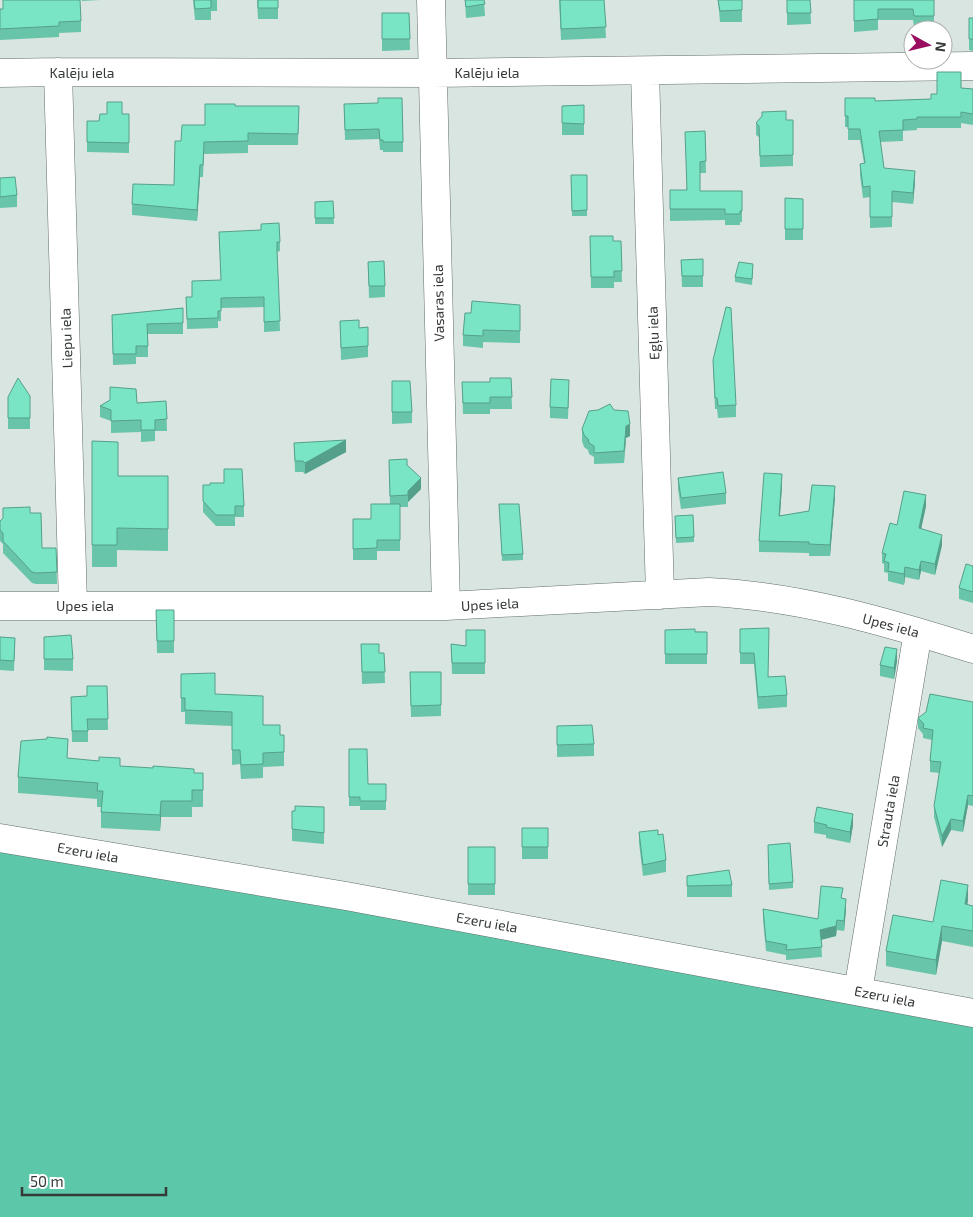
<svg xmlns="http://www.w3.org/2000/svg" width="973" height="1217" viewBox="0 0 973 1217" font-family="'Exo 2',sans-serif">
<rect width="100%" height="100%" fill="#d8e5e0"/>
<path fill="#5cc8a9" d="M0,846l973,171v200h-973z"/>
<g fill="none" stroke-linecap="round" stroke-linejoin="round">
<g stroke="#626e69" stroke-width="29">
<path id="minor" d="M431,0l15,606
M645,71l15,524
M58,72l15,533
M0,73l58,-1 375,1 540,-7
M0,606h446l263,-14c90,4 178,30 264,57
M0,838l346,58 627,117
M858,991l60,-359"/>
</g>
<use href="#minor" stroke="#fff" stroke-width="28"/>
</g>
<path fill="#69c5a9" d="M82,0h18l-18,1z
M193,0h24v11h-6v9h-16z
M257,0h21v19h-20z
M465,0h19l1,16 -19,2z
M559,0h45l2,38 -45,2z
M718,0h24v22h-22z
M787,0h23l1,24 -24,1z
M854,0h80v27h-20l-1,-7h-35v10l-24,2z
M0,9l81,12v11l-22,1v4l-59,3z
M382,13h27l1,37 -28,1z
M969,18h4v33l-4,-1z
M961,88l12,1v36l-12,-2v5h-44v2l-14,1v10l-23,1 4,26 31,14 -2,22 -21,-2v25l-22,1v-31l-7,1 -3,-23v-11l4,-1 -4,-23h-12v-13h-3v-29l30,3 56,-2 6,-5z
M344,104l59,38v10h-20v-2h-3l-1,-11 -34,1z
M584,105v30h-22v-29z
M235,106h64l-1,39h-50v8l-44,1 -1,23h-3l-3,44 -65,-6v-11l42,-19 7,-44z
M122,114h7v39l-42,-1v-31h12z
M786,120h7v46l-33,1 -1,-30 -3,-2v-12z
M705,131l1,42h-6v18h42v31h-2v3h-15v-5l-55,1v-31h16z
M571,175h16v41h-15z
M0,178l17,17v12l-17,1z
M785,198l18,1v41h-18z
M333,201l1,23h-19v-22z
M219,232l61,10v9l-3,1v4l3,75 -16,1v-25l-43,1v13h-3v7l-31,1 -1,-32h6l29,-17z
M590,236l23,5h8l1,41h-8v6h-23z
M681,260l22,16v11h-21z
M368,262l17,24v11l-16,1z
M753,269l-1,16 -17,-3v-5z
M520,305v38l-37,-1v6l-20,-2v-11z
M183,308v26h-35v23h-12v7l-23,1 -1,-50z
M340,321l19,7 9,-1v30l-27,3z
M713,360l23,45v12l-18,1 -1,-9h-2z
M511,378l1,31h-22v5h-27l-1,-32h28z
M392,381l20,31v11l-20,1z
M110,387l27,16 29,-2 1,30h-12v10l-14,1v-10l-30,1v-12l-11,-4v-11l10,-6z
M569,391l-1,28 -18,-1v-11z
M30,396v33h-22v-32z
M582,429l48,7 -4,2 -2,25 -30,1v-7l-5,-3 -1,-4 -4,-3 -2,-6z
M92,441l26,35h50v75l-51,-1v17h-25z
M294,443l52,9 -41,22 -2,-2h-8z
M389,460l18,5 14,24 -13,13v5h-8v44h-23v9h-24v-41h18l19,-15z
M678,478l48,15v11l-45,5 -3,-20z
M203,485l41,21v11h-9v9h-19l-13,-14z
M782,486l-2,30 29,-5 26,-14 -5,59h-21v-3l-50,-1v-11z
M499,504l24,50v6l-21,1z
M926,506l-5,23 21,16 -7,30 -14,-4 -2,9 -14,-3 -1,8 -16,-4v-8l-4,-1v-8l-2,-1v-10l15,-28z
M30,513l12,35h14l1,36h-21l-4,-1 -29,-30v-9l-3,-3v-20z
M675,516l19,21v5l-18,1z
M973,566v37l-14,-4v-11z
M156,610h18v43h-17z
M740,629l29,48 18,18v12l-29,2 -4,-45h-14z
M485,630v44h-33l-1,-30 15,2z
M665,630l42,2v32h-42z
M0,637l15,1 -1,33 -14,-1z
M44,637l29,22v12l-29,-1z
M361,644l18,9h5l1,30 -23,1z
M897,661l-3,18 -14,-3v-11z
M441,672v44l-30,1 -1,-33z
M181,674l34,20 48,31 17,10h4v31l-21,1v11l-22,1 -1,-15 -8,1v-39l-47,-2v-12h-4z
M107,686l1,44h-20v12h-16l-1,-45 16,-1z
M973,702v104l-5,-1 -5,27 -12,-2 -9,17 -8,-30v-11l6,-33 -10,-1v-11l2,-21 -9,-2v-4l-5,-6v-10z
M557,726l37,18v12l-37,1z
M349,749l19,35h18v26h-26v-4h-11z
M68,758l52,9 74,6h9v34h-11v10h-31l-1,14 -59,-3v-21h-4v-8l-79,-6v-16z
M324,807v37l-32,-3v-30z
M814,822l39,3 -3,18 -24,-5v-3l-12,-2z
M522,828h26v31h-26z
M639,832l19,3 8,25v12l-23,4 -4,-33z
M768,845l25,37v6l-24,2z
M468,847h27v48h-27z
M687,876l45,9v12h-45z
M843,898l3,11 -2,22 -7,-1 -1,6 -15,4 1,17 -36,3v-5l-20,-4 -3,-32v-10l55,10z
M968,900l-1,5 6,1v41l-31,-6 -6,34 -50,-9v-15z"/>
<path fill="#55a08a" d="M200,165v12l-3,44v-11z
M915,171v11l-2,22v-11z
M630,424v12l-4,2 -2,25 2,-37z
M346,440v12l-41,22v-11z
M782,474v12l-3,41v-11z
M421,478v11l-13,13v-11z
M835,486v11l-5,59v-11z
M926,495v11l-7,33v-11z
M942,535v10l-7,30v-11z
M921,561v10l-2,9v-10z
M905,567v10l-1,8v-11z
M897,649v12l-3,18v-11z
M968,795v10l-5,27v-11z
M161,801v16l-1,14v-16z
M853,814v11l-3,18v-11z
M951,819v11l-9,17v-11z
M968,885v15l-3,20v-16z
M846,899v10l-2,22v-10z
M837,920l-1,16 -16,4v-10z
M942,926v15l-6,34v-15z"/>
<path fill="#7ae5c5" stroke="#55a08a" d="M3,0h77l1,21 -22,1v4l-59,3v-20h3z
M194,0h17v8l-16,1z
M258,0h20v8h-20z
M465,0h19l1,4 -19,3z
M560,0h44l2,27 -45,2z
M718,0h24v10l-22,1z
M787,0h23l1,13h-24z
M854,0h80v16h-20l-1,-7h-35v10l-24,2z
M382,13h27l1,26h-28z
M969,18h4v21h-4z
M937,72h24v16l12,1v25l-12,-2v5h-44v2l-14,1v10l-24,1 5,37 31,3 -2,22 -21,-2v26h-22v-31l-7,1 -3,-23 5,-1 -5,-34h-12v-13h-3v-18h30v3l56,-2v-5h6z
M378,98h24l1,44h-20v-2h-3l-1,-11 -34,1 -1,-26 34,-1z
M107,102h15v12h7v29l-42,-1v-21h12l1,-7h7z
M205,104h30v2h64l-1,28 -50,-1v8l-44,1 -1,23h-3l-3,45 -65,-6 1,-20 41,1 1,-44h6l1,-16h23z
M584,105v19l-22,-1v-17z
M786,111v9h7v35l-33,1 -1,-30 -3,-3 6,-7v-4z
M705,131l1,30 -6,1v29h42v20h-2v3h-15v-5h-55v-19h17l-2,-58z
M571,175h16v35l-15,1z
M15,177l2,18 -17,2v-19z
M785,198l18,1v30h-18z
M333,201l1,17h-19v-16z
M279,223l1,19h-3v8l3,71 -16,1v-25l-43,1v13h-3v7l-31,1 -1,-22h6v-16l29,-1 -2,-48 42,-2v-6z
M590,236h23v5h8l1,30h-8v6h-23z
M703,259v17h-21l-1,-16z
M384,261l1,25h-16l-1,-24z
M739,262l14,2 -1,15 -17,-2z
M472,301l48,4v26l-37,-1v6l-20,-1 2,-22h6z
M726,307l5,1 5,97 -18,1 -1,-8h-2l-2,-38z
M183,308v15l-36,1 1,22h-12v8h-23l-1,-39z
M359,320v8l9,-1v19l-27,2 -1,-27z
M18,378l12,18v22h-22v-21z
M490,378h21l1,19h-22v6h-27l-1,-21h28z
M551,379l18,1 -1,28 -18,-1z
M392,381h18l2,31h-20z
M110,387l26,2 1,14 29,-2 1,18 -12,1v10h-14v-10l-30,1v-11l-11,-4 10,-6z
M610,404l4,6 14,1 2,13 -4,2 -2,25 -30,2v-7l-5,-3 -1,-4 -4,-4 -2,-6 7,-18 9,-1z
M346,440l-41,23 -2,-2h-8l-1,-18z
M92,441l26,1v34h50v53l-51,-1v17h-25z
M407,459v6l14,13 -13,13v4l-18,1 -1,-36z
M224,469h18l2,37h-9v9h-19l-13,-14v-16h7v-2h14z
M723,472l3,21 -45,5 -3,-20z
M764,473l18,1 -3,42 30,-5 3,-26 23,1 -5,59 -21,-1v-2l-50,-1z
M904,491l22,4 -7,33 23,7 -7,29 -14,-3 -2,9 -14,-3 -1,7 -16,-3 1,-8 -5,-2 2,-7 -4,-1 8,-30 7,2z
M371,504h29v36h-23v8l-24,1v-30h18z
M499,504h20l4,50 -21,1z
M30,507v6h11l1,35h14l1,24 -21,1 -4,-1 -29,-31v-8l-3,-3v-9l3,-3v-10z
M693,515l1,22 -18,1 -1,-22z
M966,564l7,2v26l-14,-4z
M156,610h18v31h-17z
M769,628l-1,49 17,-1 2,19 -29,2 -4,-44h-14v-24z
M695,629v3h12v22h-42v-24z
M466,630h19v33h-33l-1,-19 15,2z
M71,635l2,24h-29v-22z
M0,637l15,1 -1,23 -14,-1z
M361,644h18v9h5l1,19h-23z
M885,647l12,2 -3,19 -14,-3z
M410,672h31v33l-30,1z
M215,673v21l48,2v29h17v10h4v17l-21,1v11l-22,1 -1,-15h-8v-38l-47,-2v-12h-4v-24z
M87,686h20l1,33h-21l1,12h-16l-1,-34 16,-1z
M930,694l43,8v94l-5,-1 -5,26 -12,-2 -9,17 -8,-30 7,-44 -11,-1 3,-31 -10,-2 1,-4 -6,-6 8,-6z
M592,725l2,19 -37,1v-19z
M47,737l21,2 -1,19 32,3v-4l21,1v8l33,2v-2l41,3v4h9v17h-11v11h-31l-1,14 -59,-3 2,-21h-6l1,-8 -80,-6 3,-36 26,-2z
M349,749h18l1,35h18v17h-26v-4h-11z
M295,806l29,1v26l-32,-4v-18h3z
M817,807l36,7 -3,18 -24,-5 1,-2 -13,-3z
M522,828h26v19h-26z
M658,830v5l5,-1 3,26 -23,5 -4,-33z
M790,843l3,39 -24,2 -1,-39z
M468,847h27v37h-27z
M729,870l3,15 -45,1v-10z
M941,880l27,5 -3,19 8,2v25l-31,-5 -6,34 -50,-9 7,-36 40,7z
M821,886l22,2 -2,10 5,1 -2,22 -7,-1 -1,6 -16,4 2,17 -36,3 1,-5 -21,-4 -3,-32 55,10z"/>
<g text-anchor="middle" dominant-baseline="central" stroke-width="4" stroke-linejoin="round" paint-order="stroke">
<g font-size="14" fill="#353a38" stroke="#fff">
<text x="82" y="72">Kalēju iela</text>
<text x="487" y="72">Kalēju iela</text>
<text transform="translate(438 303) rotate(-91)">Vasaras iela</text>
<text transform="translate(653 333) rotate(-92)">Egļu iela</text>
<text transform="translate(66 338) rotate(-92)">Liepu iela</text>
<text transform="translate(490 604) rotate(-3)">Upes iela</text>
<text x="85" y="605">Upes iela</text>
<text transform="translate(891 625) rotate(15)">Upes iela</text>
<text transform="translate(888 811) rotate(-80)">Strauta iela</text>
<text transform="translate(88 852) rotate(10)">Ezeru iela</text>
<text transform="translate(487 922) rotate(10)">Ezeru iela</text>
<text transform="translate(885 996) rotate(11)">Ezeru iela</text>
</g>
</g>
<g transform="translate(928 45) rotate(98)"><circle r="24" fill="#ffffff" stroke="#aeb0af"/>
<path d="M0-4L9 19L0 12L-9 19Z" fill="#990e61"/>
<text y="-8" font-size="14" font-weight="bold" text-anchor="middle" fill="#353a38">N</text>
</g>
<path d="M22 1187v8h144v-8" fill="none" stroke="#353a38" stroke-width="2.5"/>
<text x="30" y="1187" font-size="15" fill="#353a38" stroke="#ffffff" stroke-width="4" paint-order="stroke">50 m</text>
</svg>
